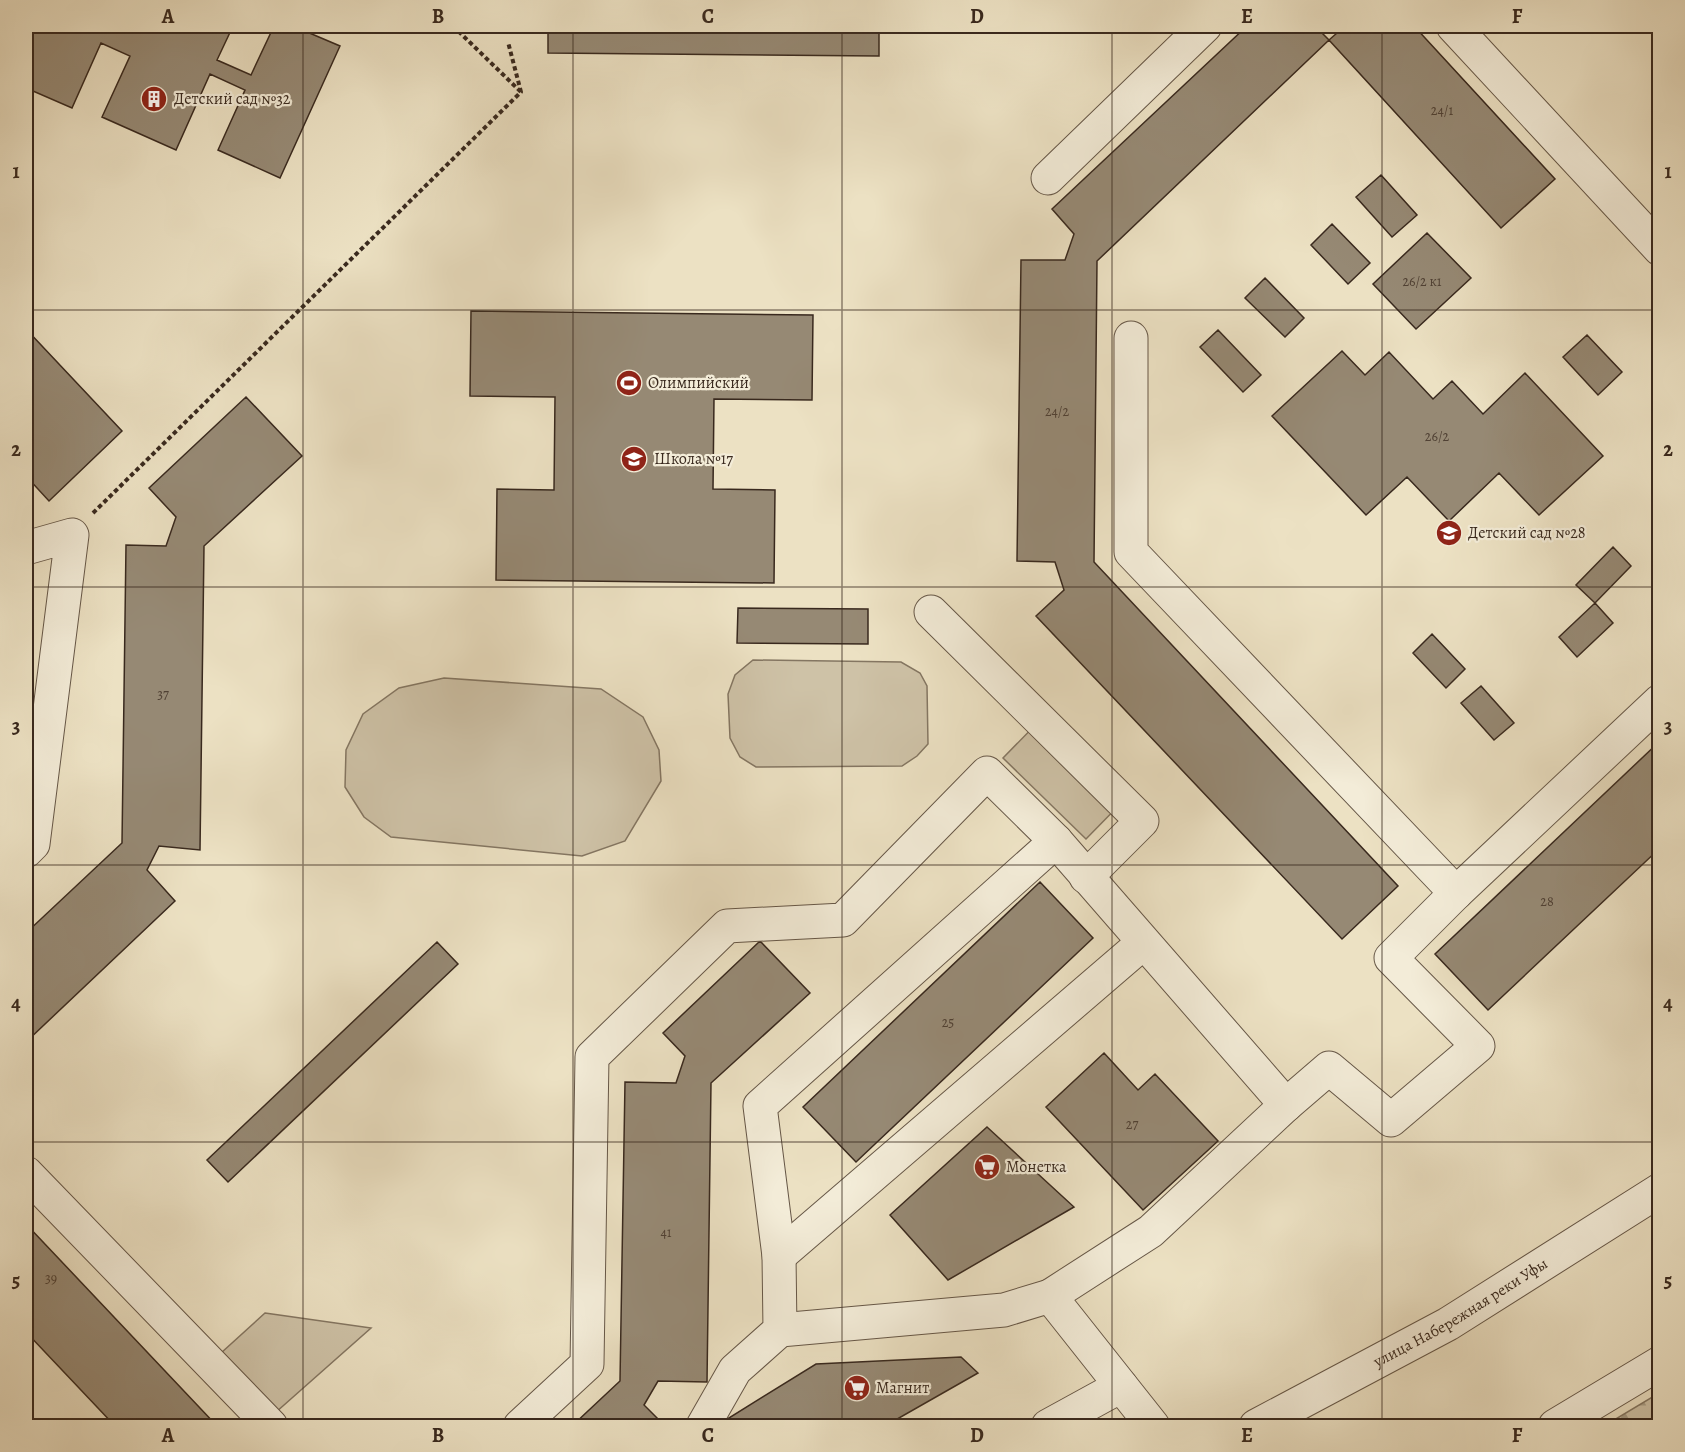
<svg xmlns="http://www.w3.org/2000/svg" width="1685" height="1452" viewBox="0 0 1685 1452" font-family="Alegreya,serif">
<defs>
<pattern id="forest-firs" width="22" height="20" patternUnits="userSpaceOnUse" patternTransform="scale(1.5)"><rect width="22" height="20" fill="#cec2a7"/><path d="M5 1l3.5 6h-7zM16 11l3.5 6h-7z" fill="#a89e87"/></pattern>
</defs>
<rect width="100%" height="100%" fill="#ece1c3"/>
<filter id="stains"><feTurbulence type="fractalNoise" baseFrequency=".00333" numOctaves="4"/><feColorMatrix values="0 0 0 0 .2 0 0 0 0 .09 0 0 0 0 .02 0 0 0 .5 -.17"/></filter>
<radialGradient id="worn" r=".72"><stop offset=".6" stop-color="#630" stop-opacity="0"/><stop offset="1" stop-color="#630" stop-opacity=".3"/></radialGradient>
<path fill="#cec2a7" stroke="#847662" stroke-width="1.5" d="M753,660l148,2 19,11 7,13 1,58 -11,12 -15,10 -146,1 -16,-10 -10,-19 -2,-44 7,-19z
M444,678l157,11 42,28 16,33 2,31 -36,60 -43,15 -191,-19 -27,-20 -19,-30 1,-37 17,-36 36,-26z
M1049,711l83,81 -46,47 -83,-81z
M265,1313l106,15 -96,85 -54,-60z"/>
<path fill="url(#forest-firs)" stroke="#847662" stroke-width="1.5" d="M1659,1393v33h-55z"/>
<path fill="#968974" stroke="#39291e" stroke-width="1.5" d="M26,26h207l-16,34 34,15 23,-49h19l47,20 -60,132 -62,-28 27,-60 -35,-16 -34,76 -74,-33 28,-61 -29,-13 -29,65 -46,-20z
M548,26h331v30l-331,-3z
M1247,26h68l14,14 -232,221 -3,301 304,324 -56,53 -306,-323 28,-26 -9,-28 -38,-1 4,-301h44l9,-26 -22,-25z
M1345,26h69l141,153 -54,49 -172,-188z
M1381,175l36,40 -25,22 -36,-40z
M1332,224l38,39 -22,21 -37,-39z
M1427,233l44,45 -55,51 -43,-45z
M1265,278l39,40 -19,19 -40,-39z
M471,311l342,4 -1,85 -98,-1 -1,90 62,1 -1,93 -278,-3 1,-91 57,1 1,-93 -85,-1z
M26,329l96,102 -73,70 -23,-25z
M1218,330l43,45 -18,17 -43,-45z
M1587,335l35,37 -24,23 -35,-38z
M1342,351l23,24 24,-23 44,47 19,-18 31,33 42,-41 78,83 -64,59 -40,-42 -50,48 -42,-44 -41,38 -94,-99z
M246,397l56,59 -98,90 -4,304 -41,-4 -12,24 28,31 -149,141v-109l96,-90 4,-298 40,1 10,-29 -27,-29z
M1613,547l18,19 -36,37 -19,-18z
M1595,603l18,20 -36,34 -18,-20z
M738,608l130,1v35l-131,-1z
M1432,634l33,35 -19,19 -33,-35z
M1481,686l33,37 -20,17 -33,-37z
M1660,741v107l-172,162 -53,-56z
M1040,882l53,56 -237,224 -53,-55z
M760,941l50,52 -99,90 -4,299 -49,-1 -14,24 21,21h-93l48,-45 5,-299 51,1 9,-27 -22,-23z
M437,942l21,22 -230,218 -21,-22z
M1104,1053l34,37 17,-16 63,67 -75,69 -97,-103z
M987,1127l87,80 -126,73 -58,-65z
M26,1224l191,202h-102l-89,-94z
M961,1357l17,16 -93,53h-169l100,-62z"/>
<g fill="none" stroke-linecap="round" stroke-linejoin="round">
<g stroke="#665747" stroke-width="35">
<g id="minor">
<path d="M1453,26l207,223"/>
<path d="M1048,178l157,-152"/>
<path d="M1131,338v214l325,341 204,-192"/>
<path d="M26,548l46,-13 -39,309 -7,7"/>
<path d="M931,612l211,209 -56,56"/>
<path d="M26,1173l245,253"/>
<path d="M779,1256l364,-313"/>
<path d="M780,1330l224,-20 46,-14"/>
<path d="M520,1426l67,-62 5,-307 135,-131 116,-6 144,-147 69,68"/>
<path d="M703,1426l32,-56 45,-40 -1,-74 -19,-150 296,-265 230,264"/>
<path d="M1048,1426l73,-40"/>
<path d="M1153,1426l-103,-130 101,-65 135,-126 43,-37 62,52 87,-74 -87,-88 65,-65"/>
<path id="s1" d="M1256,1426l192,-102 212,-134"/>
<path d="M1555,1426l105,-63"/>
</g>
</g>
<path stroke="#39291e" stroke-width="4" stroke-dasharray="4.5 3" stroke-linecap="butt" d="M453,26l68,66
M93,513l428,-421 -13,-50"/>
<use href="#minor" stroke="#f3ecd8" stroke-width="33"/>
</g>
<path fill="none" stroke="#39291e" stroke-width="1.5" stroke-opacity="0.55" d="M303,26v1400M573,26v1400M842,26v1400M1112,26v1400M1382,26v1400M26,310h1634M26,587h1634M26,865h1634M26,1142h1634"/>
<defs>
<g id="building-disc" transform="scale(1.35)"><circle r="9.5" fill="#8f2418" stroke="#f3ecd8"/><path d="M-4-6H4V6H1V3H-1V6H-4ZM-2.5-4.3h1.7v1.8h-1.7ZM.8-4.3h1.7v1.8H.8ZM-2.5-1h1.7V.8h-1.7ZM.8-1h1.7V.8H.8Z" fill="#fff"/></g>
<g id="stadium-disc" transform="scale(1.35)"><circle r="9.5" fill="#8f2418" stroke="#f3ecd8"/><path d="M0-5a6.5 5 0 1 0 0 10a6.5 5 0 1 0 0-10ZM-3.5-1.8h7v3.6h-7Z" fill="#fff"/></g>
<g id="school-disc" transform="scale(1.35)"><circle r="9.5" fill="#8f2418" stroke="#f3ecd8"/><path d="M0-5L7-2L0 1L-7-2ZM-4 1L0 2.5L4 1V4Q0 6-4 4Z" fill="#fff"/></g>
<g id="supermarket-disc" transform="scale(1.35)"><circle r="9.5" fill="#8f2418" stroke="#f3ecd8"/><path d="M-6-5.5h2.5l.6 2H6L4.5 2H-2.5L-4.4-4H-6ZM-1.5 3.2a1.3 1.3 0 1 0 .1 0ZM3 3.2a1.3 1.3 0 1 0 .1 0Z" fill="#fff"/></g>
</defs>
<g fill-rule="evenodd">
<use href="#building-disc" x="154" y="99"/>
<use href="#stadium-disc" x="629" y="383"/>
<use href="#school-disc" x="634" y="459"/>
<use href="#school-disc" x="1449" y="533"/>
<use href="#supermarket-disc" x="987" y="1167"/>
<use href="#supermarket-disc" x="857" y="1388"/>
</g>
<g text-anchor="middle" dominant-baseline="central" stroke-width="4.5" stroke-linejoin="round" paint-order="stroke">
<g font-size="14" fill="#504134">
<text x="1442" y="110">24/1</text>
<text x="1422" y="281">26/2 к1</text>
<text x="1057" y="411">24/2</text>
<text x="1437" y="436">26/2</text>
<text x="163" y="694">37</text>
<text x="1547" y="901">28</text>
<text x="948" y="1022">25</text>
<text x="1132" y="1124">27</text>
<text x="666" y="1232">41</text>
<text x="51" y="1278">39</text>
</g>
<g font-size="16" fill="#39291e" stroke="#f3ecd8" text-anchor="start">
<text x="174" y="99">Детский сад №32</text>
<text x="648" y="383">Олимпийский</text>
<text x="654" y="459">Школа №17</text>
<text x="1468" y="533">Детский сад №28</text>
<text x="1006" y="1167">Монетка</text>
<text x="876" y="1388">Магнит</text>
</g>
<g font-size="16" fill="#39291e" stroke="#f3ecd8">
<text stroke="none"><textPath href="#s1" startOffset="234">улица Набережная реки Уфы</textPath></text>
</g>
</g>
<rect width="1685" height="1452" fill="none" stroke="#ece1c3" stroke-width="66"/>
<rect x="33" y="33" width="1619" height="1386" fill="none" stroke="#39291e" stroke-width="2"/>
<g font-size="20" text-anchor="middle" font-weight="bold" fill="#39291e">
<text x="168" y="23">A</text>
<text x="438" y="23">B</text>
<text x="708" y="23">C</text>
<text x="977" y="23">D</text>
<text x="1247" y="23">E</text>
<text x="1517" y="23">F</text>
<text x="16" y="178">1</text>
<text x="1668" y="178">1</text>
<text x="16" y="456">2</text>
<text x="1668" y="456">2</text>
<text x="16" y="733">3</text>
<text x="1668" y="733">3</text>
<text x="16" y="1010">4</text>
<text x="1668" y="1010">4</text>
<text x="16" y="1287">5</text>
<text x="1668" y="1287">5</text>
<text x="168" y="1442">A</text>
<text x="438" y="1442">B</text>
<text x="708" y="1442">C</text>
<text x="977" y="1442">D</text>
<text x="1247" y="1442">E</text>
<text x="1517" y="1442">F</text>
</g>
<rect width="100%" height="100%" filter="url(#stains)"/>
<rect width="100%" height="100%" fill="url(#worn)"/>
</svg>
